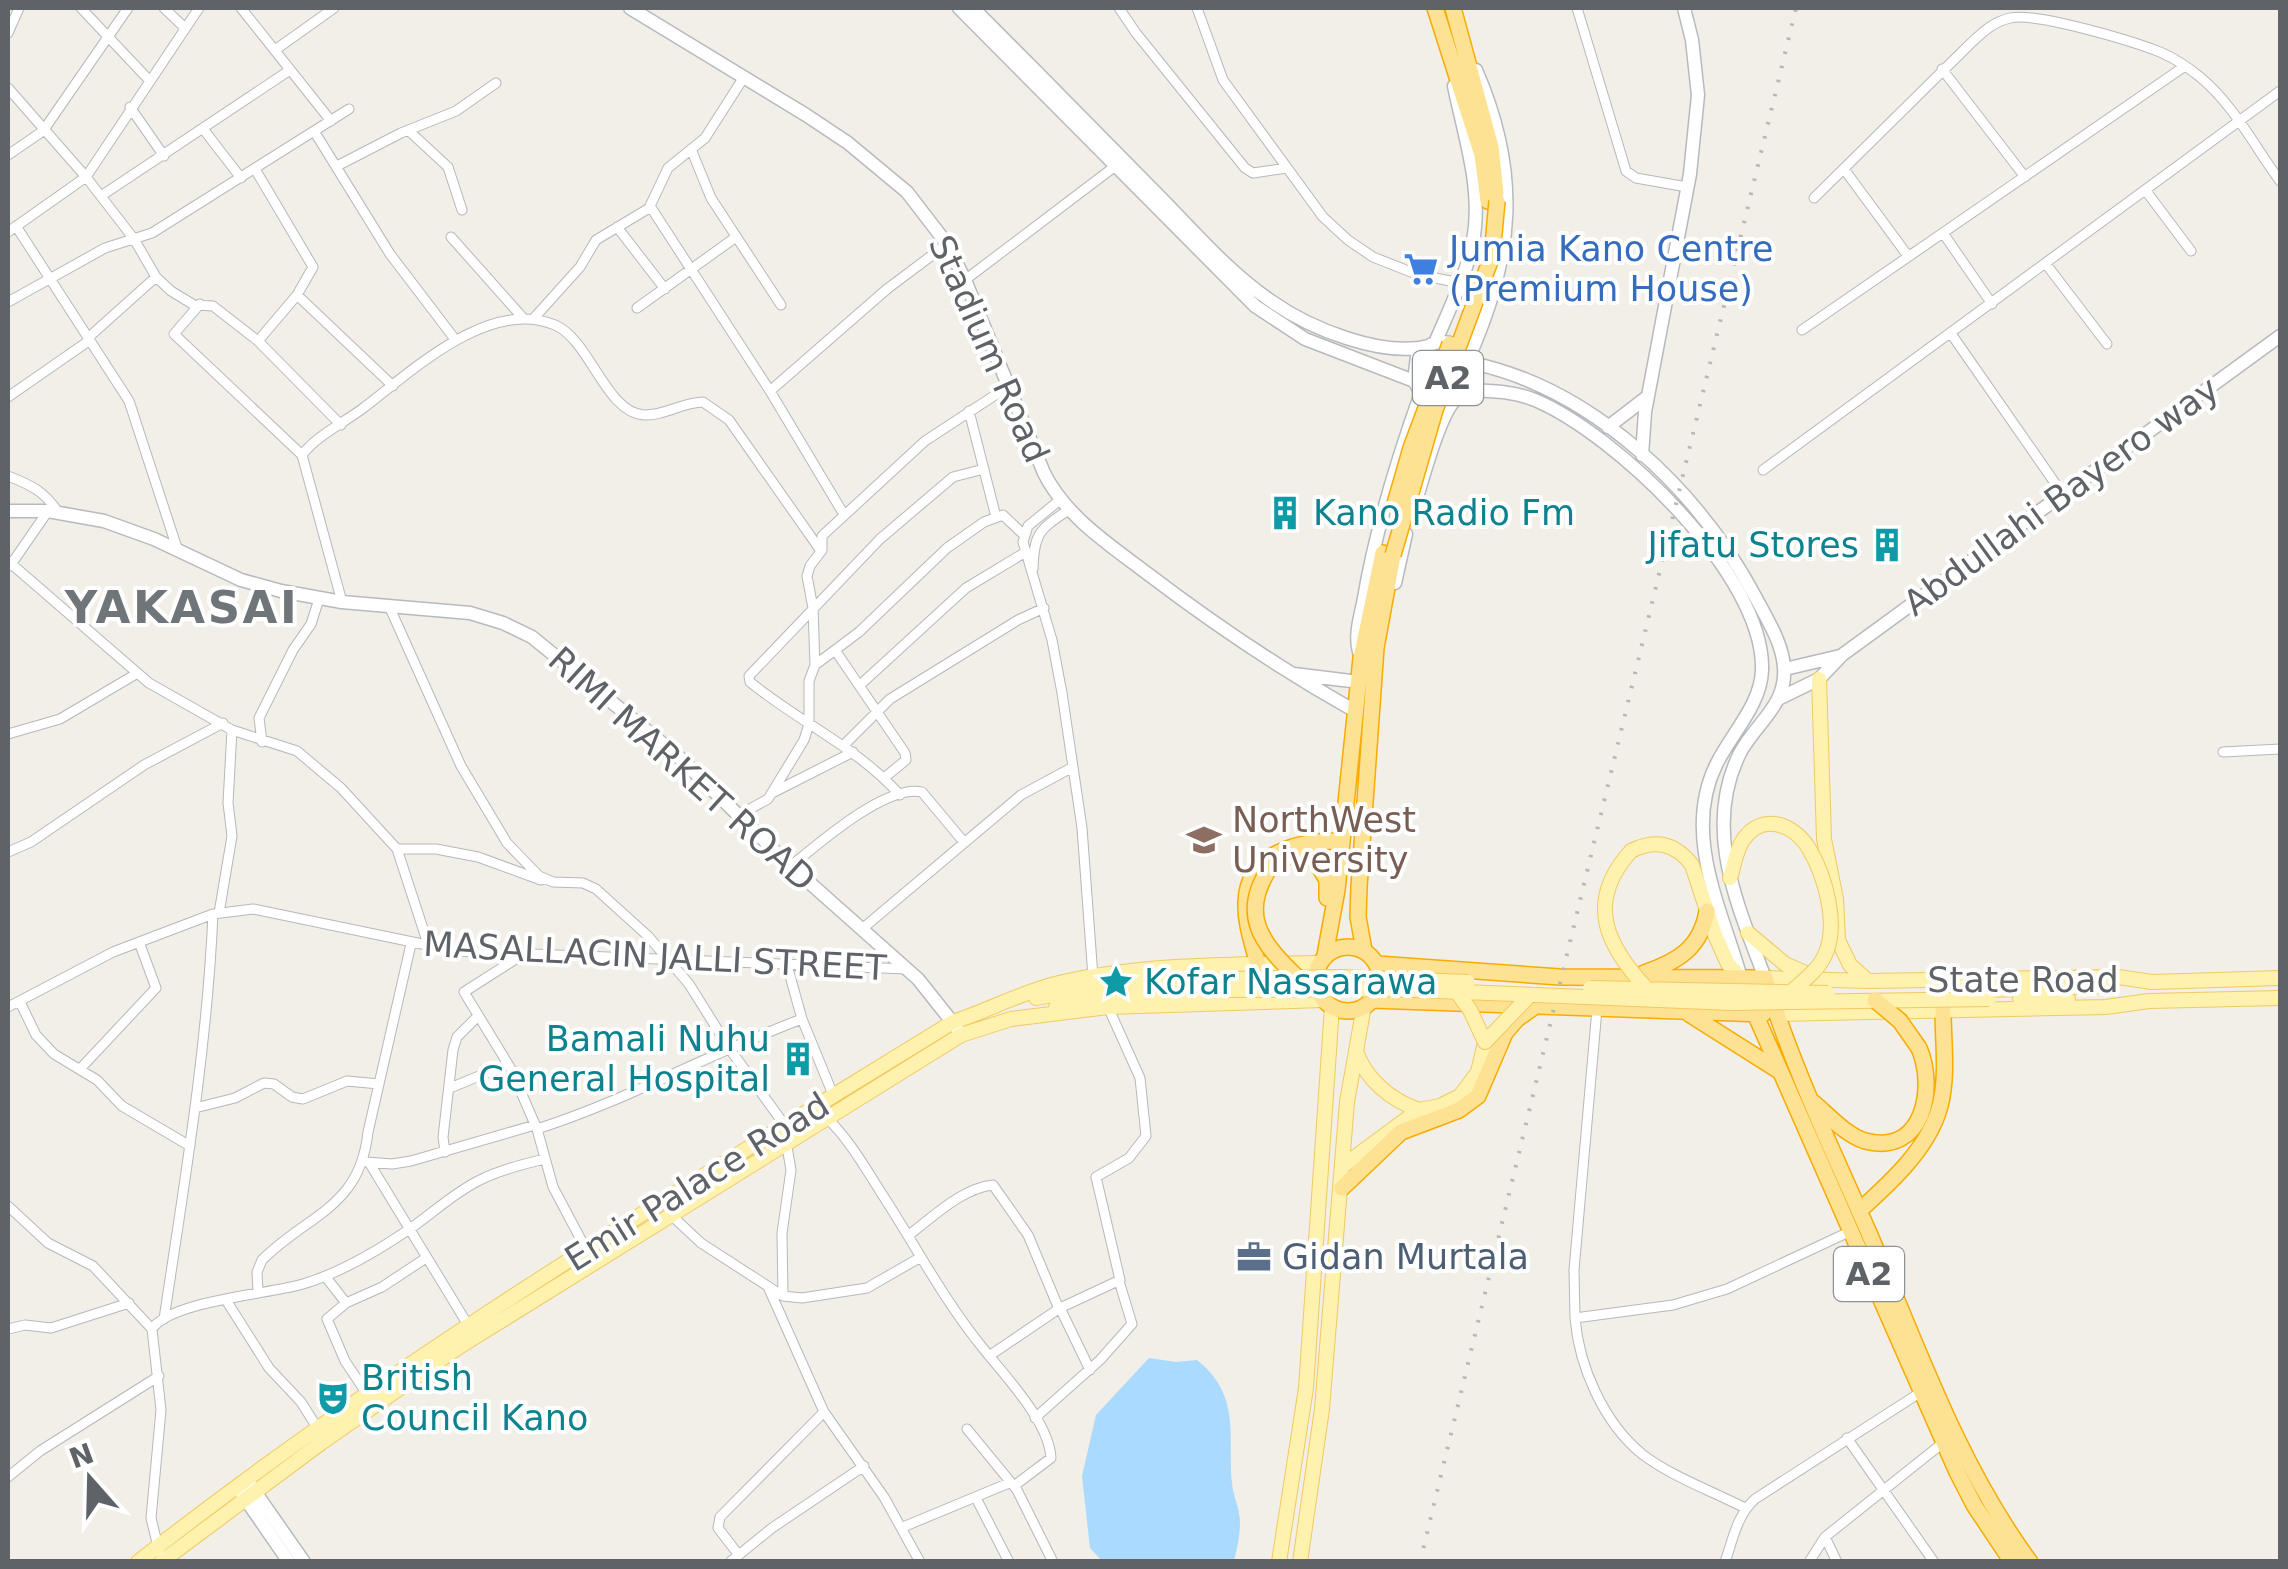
<svg xmlns="http://www.w3.org/2000/svg" width="2288" height="1569" viewBox="0 0 2288 1569" font-family="'DejaVu Sans',sans-serif">
<rect width="100%" height="100%" fill="#f1efe8"/>
<path fill="#aadaff" d="M1149,1358l27,4 21,-2c44,35 31,75 35,123 1,13 8,26 8,39 0,13 -3,27 -6,39h-132l-12,-13 -8,-72 14,-61z"/>
<g fill="none" stroke-linecap="round" stroke-linejoin="round">
<g stroke="#b5b8bc" stroke-width="11">
<path id="street" d="M81,8l67,71
M164,8l21,20
M241,8l90,113
M1119,8l17,25 109,135 8,5 34,-5
M1197,8l26,72 100,137 25,23 25,17 43,17 44,9
M1577,8l49,163 10,7 51,9
M8,33l11,-25
M275,50l59,-42
M1942,69l83,108
M744,77l-39,61 -37,30 -18,38 120,185 73,122
M8,88l78,89 48,62 22,38 15,14 23,14 19,1 45,35 83,84
M130,107l34,49
M204,130l37,48
M408,130l40,37 14,43
M314,131l76,123 64,84
M691,149l20,49 70,107
M8,155l35,-24 85,-123
M337,166l64,-33 55,-22 40,-28
M255,169l58,98 -16,28 -39,46
M1844,169l64,87
M2146,191l45,60
M101,196l189,-126
M1814,198l157,-155c12,-11 22,-21 39,-25 26,-6 122,23 150,34 14,6 29,16 40,25 33,27 55,70 80,104
M16,226l113,175 49,150
M617,227l48,62
M8,232l78,-55 113,-169
M1943,233l49,71
M451,237l72,81
M2046,264l61,80
M965,280l153,-116
M297,295l96,91
M8,302l97,-54 47,-15 197,-124
M200,304l-26,30 128,121 40,147
M637,308l99,-71
M534,318l46,-51 16,-27 55,-33
M1802,330l383,-264
M1952,335l112,161
M89,337l67,-60
M770,391l117,-102 60,-45
M8,397l82,-57
M969,411l27,106
M302,455c13,-18 41,-32 60,-46 49,-37 127,-112 193,-84 35,15 51,88 89,90 20,1 39,-13 59,-13l26,18 92,131
M1763,470l517,-379
M8,476c23,9 36,15 50,36
M1061,499l-33,27 -5,16 29,98 10,53 20,135 11,149
M8,561l141,122 83,47 65,21 44,37 56,61 32,98
M10,566l38,-55
M1033,569c1,-37 7,-40 37,-60
M389,606l72,160 46,77 32,33 14,6 30,1 13,6 52,47 41,48 40,64 57,79
M835,650l70,103 1,7 -22,18
M815,665l-2,-57 -6,-32 3,-10 12,-16v-14l103,-95 84,-55
M860,685l106,-97 58,-35
M8,734l52,-15 76,-45
M262,742l-3,-24 34,-68 18,-26 8,-25
M843,746l47,-47 128,-79 26,-12
M2223,752l57,-3
M774,792l79,-40
M900,795c-43,-48 -101,-73 -150,-113l-1,-6 131,-137 73,-62 31,-8
M739,815l29,-16 36,-59 5,-16v-43l6,-16 44,-33 88,-84 37,-26 19,-7 21,20
M397,849h39l42,8 63,23
M8,852l23,-10 113,-77 79,-42
M791,866c27,-22 95,-82 131,-74l41,49
M219,913l13,-77 -4,-33 4,-73
M862,929l159,-134 52,-28
M522,955l-58,37 47,77 26,60 16,58 34,64
M787,965l15,54 32,78
M20,1002l16,33 18,19 43,26 25,26 68,40
M8,1007l105,-55 100,-38 40,-5 203,42 451,18
M80,1069l76,-81 -17,-46
M450,1088l58,-24
M195,1108l40,-10 29,-15 10,1 18,13 11,2 44,-18 32,3
M825,1116c23,22 38,48 55,75 34,52 63,108 102,156 22,28 67,74 69,111l-37,28
M537,1129c91,-29 175,-77 265,-110
M445,1152l-2,-15 10,-87 4,-13 20,-20
M367,1162l25,2 19,-3 124,-36
M370,1164l98,161
M8,1206l40,37 45,23 59,63 9,81 -10,108 8,33
M671,1215l30,28 82,53 19,2 65,-10 54,-31
M909,1235c24,-18 53,-47 84,-50l35,50 31,74
M325,1276l21,27
M769,1289l55,123 60,85 36,65
M258,1292l-1,-20 5,-12c46,-46 98,-52 106,-128l43,-188
M783,1296l-1,-63 9,-63 -5,-29
M226,1300l43,68 32,34 17,27
M1060,1308l30,62
M1575,1318l-1,-48 23,-261
M164,1319c20,-134 43,-269 49,-405
M8,1329l17,-4 26,3 78,-25
M152,1329c18,-28 118,-35 151,-45 37,-11 76,-34 108,-56 23,-16 44,-36 69,-48 20,-10 43,-16 65,-21
M989,1356l71,-48 60,-28 -24,-103 33,-19 17,-22 -6,-58 -32,-71
M367,1394l-22,-33 -18,-42 19,-16 36,-16 44,-29
M1035,1418l65,-58 32,-36 -13,-43
M967,1429l50,61 36,72
M1847,1438l87,124
M8,1477l32,-26 119,-75
M976,1498l33,64
M1745,1508c-33,-17 -73,-31 -103,-54 -38,-31 -63,-87 -67,-136l98,-13 54,-16 124,-58
M903,1527l106,-44
M1825,1537l12,25
M738,1554l-20,-26 2,-11 104,-105
M730,1562l42,-34 92,-62
M1725,1562c8,-23 12,-47 30,-63l166,-107
M1809,1562l16,-25 119,-95"/>
</g>
<g stroke="#b6babf" stroke-width="15">
<path id="secondary" d="M630,8l176,107 42,28 59,49 40,52 18,36 79,193c22,44 66,72 104,101 67,51 134,96 207,137
M959,8l296,298 50,33 109,42
M973,8c61,61 121,122 182,184 37,37 73,80 116,109 38,27 111,57 158,45
M1435,343c14,-33 31,-67 38,-102 10,-52 -9,-105 -19,-155
M1469,357c45,-101 52,-184 7,-287
M1472,363c122,26 227,128 284,235 11,21 27,46 28,70 3,37 -28,55 -44,85 -38,76 -2,153 25,225
M1468,390c23,1 45,1 67,10 81,34 230,176 227,270 -1,35 -31,64 -46,95 -34,70 6,145 25,213
M1608,427l39,-30
M1642,455l3,-43 45,-238 8,-79 -6,-55 -8,-32
M1413,510c8,-24 25,-91 41,-109 9,-10 20,-13 20,-30 -1,-16 -15,-29 -31,-29 -12,0 -19,6 -26,15l-3,24c9,17 20,24 40,20
M8,511h40l56,10 50,18 87,41 40,11 61,11 128,11 33,10 29,14 147,120 105,103 134,119 39,49
M1395,583l11,-49
M1359,652c-5,-18 2,-37 5,-54 12,-70 33,-138 57,-205
M1785,669l55,-13
M1294,674l65,8
M1780,698l39,-19 23,-24 438,-319
M251,1486l53,76
M242,1494l47,68"/>
</g>
<g stroke="#f2c960" stroke-width="16">
<path id="primary" d="M1819,679l5,160 12,60 2,41 12,25 18,16
M1631,851c24,-12 44,-8 61,14l23,70 13,29 13,14
M1730,878c4,-12 6,-28 13,-38 19,-28 50,-16 65,7
M1748,933l37,31 27,12
M1765,978l103,3 250,-4 34,5 128,-4
M1989,990l113,-4
M1036,998l72,-13 118,-6
M2020,999h48
M1056,1007l81,-13 89,-4
M1776,1014l330,-7 43,-6 131,-3
M1356,1051c10,29 35,49 63,59
M1343,1166l76,-56 21,-4 20,-10 18,-24 7,-30
M138,1562c256,-202 538,-369 815,-540 34,-11 67,-29 102,-38 82,-20 180,-20 264,-21
M161,1562l160,-119 138,-96 502,-312 50,-16 97,-12 215,-7
M1279,1562l27,-174 26,-381
M1300,1562l22,-153 25,-307 17,-96"/>
</g>
<g stroke="#f9ab00" stroke-width="18">
<path id="highway" d="M1435,8l47,147 6,46
M1453,8l38,139 5,46
M1278,860l20,-6 17,6 12,20v18
M1316 979a32 32 0 1 1 64 0a32 32 0 1 1-64 0Z
M1364,950l-6,-33 1,-30 17,-239 17,-93
M1325,955l12,-65 24,-232 22,-105
M1377,964l183,13 205,1c27,88 67,171 104,255 48,112 88,230 161,329
M1258,965c-5,-20 -13,-42 -12,-63 2,-51 56,-62 96,-61
M1644,973c33,-11 57,-25 63,-62
M1745,991l212,481 17,33 38,57
M1372,1000l391,14
M1689,1014l90,57
M1814,1103c15,13 32,32 51,38 59,15 71,-53 54,-93
M1342,1188l59,-56 58,-22 19,-14 27,-63 12,-14 20,-14
M1859,1211c31,-28 70,-63 81,-105 8,-31 3,-64 3,-95"/>
</g>
<use href="#street" stroke="#fff" stroke-width="9"/>
<use href="#secondary" stroke="#fff" stroke-width="12"/>
<use href="#primary" stroke="#fff2af" stroke-width="14"/>
<use href="#highway" stroke="#fde293" stroke-width="15"/>
<path stroke="#b6b7b8" stroke-width="4" stroke-dasharray="2.5 12" stroke-linecap="butt" d="M1420,1562l376,-1554"/>
<g stroke="#f2c960" stroke-width="16" stroke-linecap="butt">
<path id="primary-bridge" d="M1631,851c-47,52 -24,96 18,140
M1226,979l114,-2 128,5
M1590,988l238,5
M1226,990l163,-1 343,14 257,-4
M1456,991l14,19 15,32 45,-47
M1790,993c12,-11 27,-22 34,-36 16,-31 1,-82 -16,-110"/>
</g>
<g stroke="#f9ab00" stroke-width="18" stroke-linecap="butt">
<path id="highway-bridge" d="M1394,507l17,-59 39,-104
M1393,555l42,-145 57,-154 5,-55
M1271,866c-33,48 -10,77 27,112
M1875,1000l25,21 19,27"/>
</g>
<use href="#primary-bridge" stroke="#fff2af" stroke-width="14"/>
<use href="#highway-bridge" stroke="#fde293" stroke-width="15"/>
</g>
<defs>
<g id="supermarket-bare" transform="scale(2.7)"><path d="M-6-5.5h2.5l.6 2H6L4.5 2H-2.5L-4.4-4H-6ZM-1.5 3.2a1.3 1.3 0 1 0 .1 0ZM3 3.2a1.3 1.3 0 1 0 .1 0Z" fill="#3f7fe0" stroke="#fff" stroke-width="2.5" paint-order="stroke"/></g>
<g id="building-bare" transform="scale(2.7)"><path d="M-4-6H4V6H1V3H-1V6H-4ZM-2.5-4.3h1.7v1.8h-1.7ZM.8-4.3h1.7v1.8H.8ZM-2.5-1h1.7V.8h-1.7ZM.8-1h1.7V.8H.8Z" fill="#0f9aa8" stroke="#fff" stroke-width="2.5" paint-order="stroke"/></g>
<g id="university-bare" transform="scale(2.7)"><path d="M0-5L7-2L0 1L-7-2ZM-4 1L0 2.5L4 1V4Q0 6-4 4Z" fill="#8d6e63" stroke="#fff" stroke-width="2.5" paint-order="stroke"/></g>
<g id="sight-bare" transform="scale(2.7)"><path d="M0-6L1.8-2.2L6-1.7L2.9 1.2L3.7 5.4L0 3.3L-3.7 5.4L-2.9 1.2L-6-1.7L-1.8-2.2Z" fill="#0f9aa8" stroke="#fff" stroke-width="2.5" paint-order="stroke"/></g>
<g id="office-bare" transform="scale(2.7)"><path d="M-6-3h4V-5.5h4V-3h4V5H-6ZM-1-4.5V-3h2v-1.5ZM-6 0V1H6V0Z" fill="#5c6f8a" stroke="#fff" stroke-width="2.5" paint-order="stroke"/></g>
<g id="theatre-bare" transform="scale(2.7)"><path d="M-5-5.5Q0-4 5-5.5V0Q5 5 0 6Q-5 5-5 0ZM-3.3-2.5H-1v1.5H-3.3ZM1-2.5H3.3v1.5H1ZM-2.8 1Q0 5.5 2.8 1Z" fill="#0f9aa8" stroke="#fff" stroke-width="2.5" paint-order="stroke"/></g>
</defs>
<g fill-rule="evenodd">
<use href="#supermarket-bare" x="1421" y="269"/>
<use href="#building-bare" x="1285" y="513"/>
<use href="#building-bare" x="1887" y="545"/>
<use href="#university-bare" x="1204" y="840"/>
<use href="#sight-bare" x="1116" y="982"/>
<use href="#building-bare" x="798" y="1059"/>
<use href="#office-bare" x="1254" y="1257"/>
<use href="#theatre-bare" x="333" y="1398"/>
</g>
<g text-anchor="middle" dominant-baseline="central" stroke-width="8" stroke-linejoin="round" paint-order="stroke">
<g fill="#fff" stroke="#8f9295" stroke-width="2.5">
<rect x="1413" y="351" width="70" height="54" rx="8"/>
<rect x="1834" y="1247" width="70" height="54" rx="8"/>
</g>
<g font-size="32" font-weight="bold" fill="#5f6368">
<text x="1448" y="378">A2</text>
<text x="1869" y="1274">A2</text>
</g>
<g font-size="35" fill="#366cbe" stroke="#fff" text-anchor="start">
<text x="1449" y="249">Jumia Kano Centre<tspan x="1449" dy="40">(Premium House)</tspan></text>
</g>
<g font-size="35" fill="#5f6368" stroke="#fff">
<text transform="translate(989 349) rotate(66)">Stadium Road</text>
<text transform="translate(2061 496) rotate(-36)">Abdullahi Bayero way</text>
<text transform="translate(682 769) rotate(42)">RIMI MARKET ROAD</text>
<text transform="translate(655 956) rotate(3)">MASALLACIN JALLI STREET</text>
<text x="2023" y="980">State Road</text>
<text transform="translate(697 1182) rotate(-32)">Emir Palace Road</text>
</g>
<g font-size="35" fill="#0d838f" stroke="#fff" text-anchor="start">
<text x="1313" y="513">Kano Radio Fm</text>
<text x="1859" y="545" text-anchor="end">Jifatu Stores</text>
<text x="1144" y="982">Kofar Nassarawa</text>
<text x="770" y="1039" text-anchor="end">Bamali Nuhu<tspan x="770" dy="40">General Hospital</tspan></text>
<text x="361" y="1378">British<tspan x="361" dy="40">Council Kano</tspan></text>
</g>
<g font-size="35" fill="#785e54" stroke="#fff" text-anchor="start">
<text x="1232" y="820">NorthWest<tspan x="1232" dy="40">University</tspan></text>
</g>
<g font-size="35" fill="#4e5e75" stroke="#fff" text-anchor="start">
<text x="1282" y="1257">Gidan Murtala</text>
</g>
<g font-size="45" font-weight="bold" letter-spacing="2.5" fill="#70757a" stroke="#fff">
<text x="182" y="607">YAKASAI</text>
</g>
</g>
<rect width="2288" height="1569" fill="none" stroke="#5f6368" stroke-width="20"/>
<g transform="translate(90 1479) rotate(340)" stroke="#ffffff" stroke-width="8" paint-order="stroke">
<path d="M0-8L18 38L0 25L-18 38Z" fill="#5f6368"/>
<text y="-15" font-size="28" font-weight="bold" text-anchor="middle" fill="#5f6368">N</text>
</g>
</svg>
